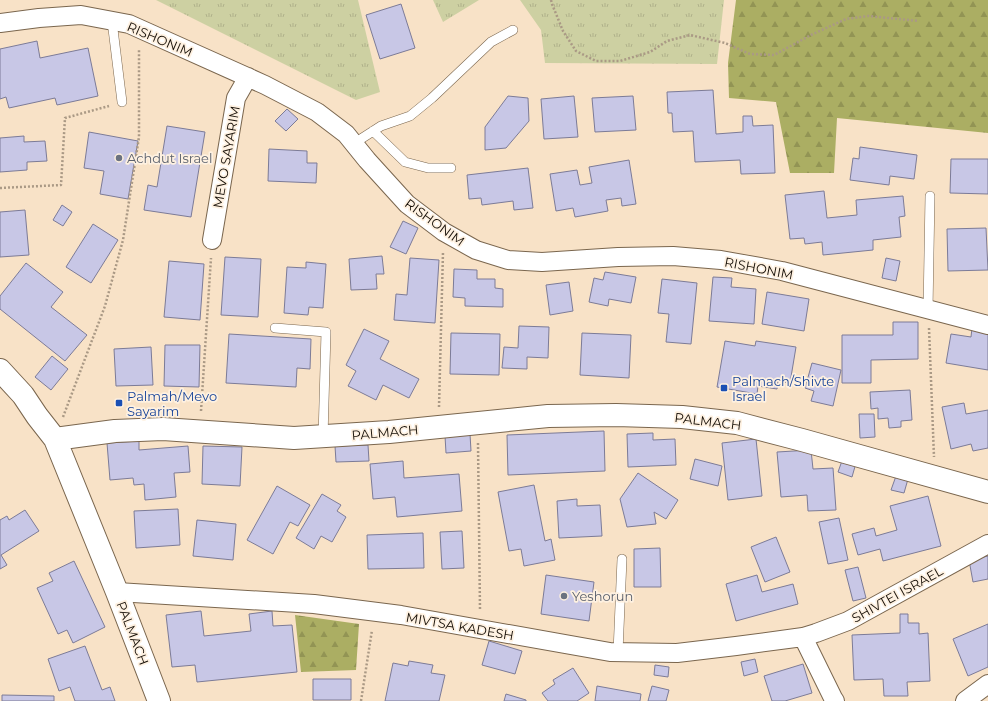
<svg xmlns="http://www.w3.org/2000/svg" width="988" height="701" viewBox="0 0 988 701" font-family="Montserrat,sans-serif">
<defs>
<pattern id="grass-tufts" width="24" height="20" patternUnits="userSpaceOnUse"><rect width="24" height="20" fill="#cdd0a2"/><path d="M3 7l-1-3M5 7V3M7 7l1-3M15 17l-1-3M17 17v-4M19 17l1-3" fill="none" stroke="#afb18a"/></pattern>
<pattern id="forest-firs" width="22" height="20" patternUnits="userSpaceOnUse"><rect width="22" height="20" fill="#abae63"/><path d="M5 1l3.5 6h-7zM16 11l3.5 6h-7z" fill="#929454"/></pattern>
</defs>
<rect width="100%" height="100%" fill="#f8e2c7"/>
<path fill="url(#grass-tufts)" d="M156,0h202l22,92 -24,8z
M433,0h46l-36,22z
M520,0h204l-7,64 -172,-1 -4,-33z"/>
<path fill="url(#forest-firs)" d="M736,0h252v133l-151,-15 -3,55h-44l-14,-71 -47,-4 -1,-35z
M295,615l64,9 -3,46 -55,2z"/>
<path fill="#c8c7e6" stroke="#7c7b97" d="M401,4l14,44 -35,11 -14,-44z
M37,41l3,17 48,-10 10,48 -41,9 -2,-7 -46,10 -3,-11 -6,2v-50z
M713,90l3,44 27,-2v-16h9l1,10 20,-1 2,48 -34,1 -1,-14 -45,2 -2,-31 -20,1 -1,-19h-4l-1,-21z
M508,96l20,2 1,23 -23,27 -21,2v-23z
M574,96l4,41 -34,2 -3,-40z
M633,96l3,34 -41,2 -3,-34z
M287,109l11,10 -12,12 -11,-10z
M167,126l38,6 -14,85 -47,-7 4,-25 9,2z
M89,132l49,9 -10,58 -28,-5 4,-23 -20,-3z
M24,136v6l21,-1 2,20 -20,1v8l-27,2v-34z
M860,147l57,8 -3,24 -24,-3 -1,9 -39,-5 3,-22 6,1z
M269,149l38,2v12h10l-1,20 -48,-2z
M951,159h37v35l-38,-1z
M629,160l7,44 -14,2 -1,-8 -15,2 2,11 -33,6 -2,-9 -17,3 -6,-37 27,-4 3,15 12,-2 -3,-16z
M528,168l5,40 -19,2 -1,-9 -31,4 -1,-7 -12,1 -2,-24z
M824,191l3,27 30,-3 -1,-15 47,-4 2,20 -6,1 2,20 -28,3v10l-50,5 -1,-13 -17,2 -1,-6 -14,1 -5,-44z
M62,205l10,7 -9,14 -10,-6z
M25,210l4,45 -29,2v-45z
M403,221l15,7 -12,26 -16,-7z
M93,224l25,16 -27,43 -25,-16z
M986,228l2,42 -40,1 -1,-42z
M382,256l2,18h-8l1,15 -26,1 -2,-31z
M225,257l36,2 -3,58 -37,-2z
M410,258l29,2 -4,63 -41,-3 2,-26 11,1z
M886,258l14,3 -4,20 -14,-3z
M169,261l35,3 -4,56 -36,-3z
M306,262l20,2 -3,44 -14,-1 -1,8 -24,-2 3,-46 19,1z
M26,263l37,29 -12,15 36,28 -22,26 -65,-52v-13z
M454,269l23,1v9h18v9l8,1v18l-38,-1v-8l-12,-1z
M605,272l31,5 -5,26 -22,-4 -1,7 -19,-4 5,-24 9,2z
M713,277l19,1 -1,9 25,2 -2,35 -45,-3z
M662,279l35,4 -6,61 -25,-2 3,-28 -11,-1z
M569,282l4,29 -23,4 -4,-30z
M767,292l42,7 -5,32 -42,-7z
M893,322h25v37l-47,1v23h-29v-48h51z
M519,326l30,1 -1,31 -21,-1v12l-25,-1 2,-21 14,1z
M972,328l16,3v39l-42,-7 5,-29 20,3z
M364,329l25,12 -9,18 39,20 -10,19 -26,-13 -7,15 -28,-14 8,-15 -10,-6z
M451,333l49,1 -1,41 -49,-1z
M582,333l49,2 -2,43 -49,-3z
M229,334l82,5 -1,30 -13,-1 -1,19 -70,-4z
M725,341l30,5 1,-5 40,6 -6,36 -12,-2 -1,8 -19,-3 -1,8 -40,-7z
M165,345h35l-1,42 -35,-1z
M151,347l2,38 -37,1 -2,-37z
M52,356l16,13 -17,21 -16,-13z
M812,363l29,7 -8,36 -22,-5 3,-10 -9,-3z
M910,390l2,30 -11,1v6l-12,1 -1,-10 -10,1v-11l-7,1 -1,-17z
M964,403l2,11 22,-4v38l-15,3 -2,-7 -20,5 -9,-42z
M859,414h15l1,23 -15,1z
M604,431l1,40 -97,4 -1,-40z
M653,433v7l22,-1 1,26 -48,2 -1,-33z
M470,434l1,17 -25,2 -1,-17z
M756,439l6,57 -34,4 -6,-57z
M139,441v9l49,-4 2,26 -16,1 2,24 -31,3 -1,-16 -10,1 -1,-7 -23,2 -3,-37z
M368,445l1,16 -33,1 -1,-16z
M203,446l39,1 -2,39 -38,-2z
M811,450l2,19 20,-1 3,42 -28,1 -1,-16 -26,2 -4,-45z
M843,458l13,5 -4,14 -14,-5z
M695,459l27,7 -4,20 -28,-7z
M403,461l1,17 55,-4 3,37 -65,6 -2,-20 -22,2 -3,-35z
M638,473l40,27 -12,19 -12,-7 2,12 -29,3 -7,-28z
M896,476l12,3 -4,14 -13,-3z
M534,485l11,56 6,-2 4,21 -31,6 -3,-17 -12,2 -11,-59z
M277,486l33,19 -12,21 -8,-4 -17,32 -26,-14z
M322,494l19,11 -4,6 9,6 -14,25 -11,-6 -7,13 -18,-11z
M928,496l13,50 -58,15 -3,-12 -22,6 -6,-21 22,-6 2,8 21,-6 -7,-24z
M577,499v7l23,-1 2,31 -43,2 -2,-37z
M178,509l2,36 -44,3 -2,-37z
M25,510l14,21 -38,24 6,10 -7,4v-49l7,-4 2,4z
M839,518l9,42 -20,4 -9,-42z
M197,520l39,4 -3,36 -40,-4z
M462,531l2,37 -22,1 -2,-37z
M423,533l1,35 -56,1 -1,-34z
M776,537l14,35 -25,10 -14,-35z
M660,548l1,39h-27v-38z
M988,556v23l-15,3 -4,-22z
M74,561l31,66 -32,16 -6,-13 -9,4 -21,-46 16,-7 -4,-8z
M858,567l8,31 -13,3 -8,-31z
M546,575l48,7 -5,39 -48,-7z
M757,575l5,17 31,-8 5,20 -62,17 -10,-37z
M201,611l3,25 47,-5 -2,-17 23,-3 1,15 19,-1 5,47 -100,10 -2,-17 -23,2 -6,-52z
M900,614h8v9h11v11l9,-1 2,48 -23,1 1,14h-24l-1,-17 -29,1 -2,-45 48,-2z
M988,624v43l-20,9 -15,-37z
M489,641l33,10 -7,23 -33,-9z
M85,646l17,44 8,-3 5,14h-40l-5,-14 -11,4 -11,-32z
M755,659l3,13 -14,4 -3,-14z
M409,661l24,4 -2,8 14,2 -6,26h-54l8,-38 15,3z
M803,664l9,29 -27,8h-13l-8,-25z
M655,665l14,2 -1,10 -14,-2z
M573,668l16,25 -12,8h-29l-6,-8 13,-9 -2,-4z
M313,679h38v21h-38z
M597,686l44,8 -1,7h-45z
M652,686l17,4 -3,11h-18z
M506,694l20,6v1h-22z
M2,695l52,1v5h-52z"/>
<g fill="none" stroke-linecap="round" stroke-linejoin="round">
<g stroke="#7a664e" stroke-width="10">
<path id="service" d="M112,21l10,81
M373,131l32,31 23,6h23
M353,144l28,-18 29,-10 22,-18 59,-56 22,-12
M928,310l2,-114
M275,328l51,4 -3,105
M618,652l4,-93"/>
</g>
<g stroke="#7a664e" stroke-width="20">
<path id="minor" d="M0,23l39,-5 42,-3 48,9 136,61 52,27 29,22 21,26 40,44 37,28 32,18 32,10 34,2 76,-5 55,-1 48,4 61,11 206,54
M212,240l24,-142 12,-21
M117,592l197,12 87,11 209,37 67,1 59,-7 67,-9 13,-4 32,-12 140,-77
M803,637l30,61 2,3
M965,701l23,-17"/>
</g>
<g stroke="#7a664e" stroke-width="24">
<path id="tertiary" d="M0,370l23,25 14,21 18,23 62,153 42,109
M55,439l60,-8 48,-2 131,9 95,-6 159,-16 68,-1 66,2 55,6 65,17 186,52"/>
</g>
<path stroke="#aa9985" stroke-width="2.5" stroke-dasharray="2 2" stroke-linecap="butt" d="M551,0l1,4 11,27 13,20 20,10h24l30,-9 17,-11 23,-6 35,8 25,11 24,1 37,-20 35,-16 22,-3 51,5
M0,188l61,-3 4,-67 44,-12
M929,328l5,129
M439,407l4,-155
M201,411l10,-153
M63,417l42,-111 18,-66 16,-103v-88
M478,443l2,167
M361,701l11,-71"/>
<use href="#service" stroke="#fff" stroke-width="9"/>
<use href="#minor" stroke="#fff" stroke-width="18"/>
<use href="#tertiary" stroke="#fff" stroke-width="22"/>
</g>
<g fill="#6b7280" stroke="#fef1e1" stroke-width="1.5">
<circle cx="119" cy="158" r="4"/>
<circle cx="564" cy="596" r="4"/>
</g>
<g fill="#1a4fb4" stroke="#fef1e1" stroke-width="1.5">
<rect x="720" y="384" width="8" height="8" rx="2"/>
<rect x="115" y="399" width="8" height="8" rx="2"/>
</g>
<g text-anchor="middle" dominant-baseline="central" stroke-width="3.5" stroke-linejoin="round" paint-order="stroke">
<g font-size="13" fill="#140d05" stroke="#fef1e1">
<text transform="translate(160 39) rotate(23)">RISHONIM</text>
<text transform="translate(226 157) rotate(-80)">MEVO SAYARIM</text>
<text transform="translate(435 222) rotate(36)">RISHONIM</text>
<text transform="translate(759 268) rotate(11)">RISHONIM</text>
<text transform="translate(708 421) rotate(7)">PALMACH</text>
<text transform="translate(385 432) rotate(-5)">PALMACH</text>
<text transform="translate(897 594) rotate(-29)">SHIVTEI ISRAEL</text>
<text transform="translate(460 626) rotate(10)">MIVTSA KADESH</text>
<text transform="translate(133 633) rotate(69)">PALMACH</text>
</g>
<g font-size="13" fill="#5b616d" stroke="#fef1e1" text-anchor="start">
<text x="127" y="158">Achdut Israel</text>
<text x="572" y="596">Yeshorun</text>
</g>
<g font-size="13" fill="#164399" stroke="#fef1e1" text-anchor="start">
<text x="732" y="381">Palmach/Shivte<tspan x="732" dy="15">Israel</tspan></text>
<text x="127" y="396">Palmah/Mevo<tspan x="127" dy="15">Sayarim</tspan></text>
</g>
</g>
</svg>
